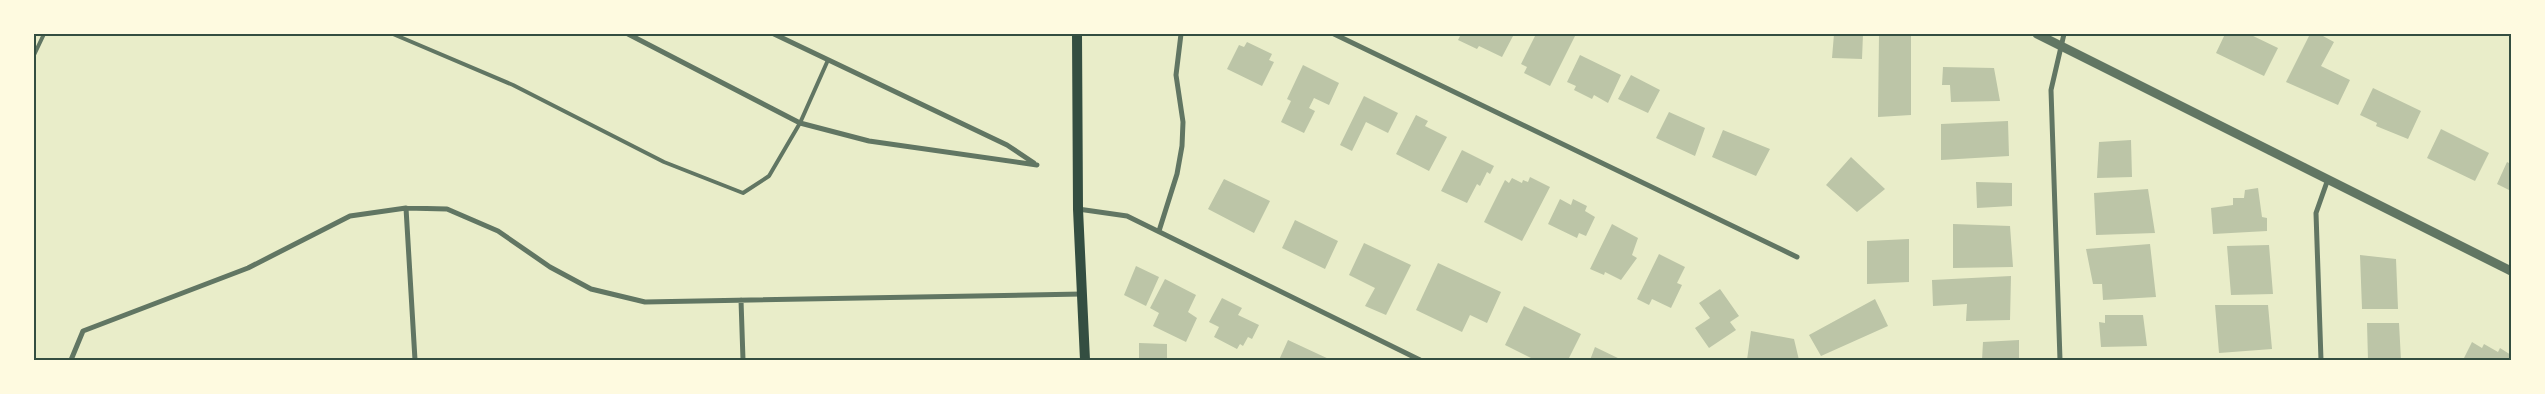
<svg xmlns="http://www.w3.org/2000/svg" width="2545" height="394" viewBox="0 0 2545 394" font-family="Commissioner,sans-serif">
<rect width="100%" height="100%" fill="#e9edc9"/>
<path fill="#bcc5a7" d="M1461,34h46l6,2 -11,21 -23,-11 -2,3 -19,-9z
M1536,34h40l-26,52 -26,-13 3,-6 -6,-3z
M1834,34h29l-1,25 -30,-1z
M2225,34h24l29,14 -14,28 -48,-23z
M2310,34h14l-1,2 11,6 -13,24 29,14 -12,25 -52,-23z
M1879,35h32v80l-33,2z
M1247,42l25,12 -3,6 5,2 -12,24 -35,-17 12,-24 5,2z
M1580,55l41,20 -13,28 -14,-8 -2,4 -18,-9 2,-4 -9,-4z
M1303,65l36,18 -10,22 -15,-7 -5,10 6,3 -11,22 -23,-11 10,-21 -4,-2z
M1943,67l51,1 6,33 -49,1 -1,-17h-8z
M1631,75l29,15 -12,23 -30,-14z
M2373,88l48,23 -13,28 -32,-13 1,-3 -17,-8z
M1364,96l34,17 -10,20 -22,-11 -14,29 -12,-6z
M1669,112l36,16 -10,28 -39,-18z
M1416,115l12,6 -3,5 22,11 -18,34 -33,-17z
M2008,121l1,35 -68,4v-36z
M2441,129l48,24 -14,28 -48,-23z
M1723,130l47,19 -14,27 -44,-19z
M2131,140l1,37 -35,1 2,-36z
M1462,150l32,16 -4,8 -3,-2 -7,14 -3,-2 -10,19 -26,-12z
M1851,157l34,32 -28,23 -31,-27z
M2507,162l4,2v27l-14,-7z
M1530,177l20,10 -28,54 -38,-19 21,-42 4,3 3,-5 10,5 1,-3 5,2z
M1224,179l46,22 -16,32 -46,-24z
M1976,182l36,1v23l-35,2z
M2258,188l4,29 5,1v13l-54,3 -2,-26 22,-3v-7h11l1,-8z
M2148,189l7,44 -59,2 -2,-42z
M1560,199l11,6 2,-6 14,7 -2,5 10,6 -9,19 -7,-3 -2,5 -29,-14z
M1295,220l43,21 -13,28 -43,-21z
M1612,224l26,14 -6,17 5,3 -16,22 -16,-8 -1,3 -14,-6z
M1953,224l57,2 3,41 -60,1z
M1909,239v43l-42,2v-43z
M1364,243l47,22 -25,50 -21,-9 10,-18 -26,-13z
M2150,244l6,53 -53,3 -1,-16h-9l-7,-35z
M2269,245l4,49 -42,1 -4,-49z
M1659,254l26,13 -8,16 5,2 -11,23 -19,-9 -3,6 -12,-6z
M2360,255l36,4 2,50h-36z
M1438,263l63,29 -14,31 -17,-8 -8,17 -46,-22z
M1136,266l23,11 -13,29 -22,-11z
M2011,276l-1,44 -44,1 1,-17 -34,2 -1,-26z
M1165,279l31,16 -8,17 9,6 -11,24 -33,-16 6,-13 -9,-5z
M1720,289l19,27 -9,6 6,8 -27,18 -14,-20 15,-10 -11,-15z
M1222,298l20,10 -4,7 21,10 -7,14 -4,-2 -5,9 -3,-2 -3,5 -23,-12 5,-10 -10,-5z
M1875,299l13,27 -67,30 -12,-21z
M2215,305h53l4,44 -53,4z
M1524,306l57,28 -13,26h-33l-30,-15z
M2105,315h38l4,31 -46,1 -2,-25 6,1z
M2367,323h32l2,37h-33z
M1751,331l43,8 5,21h-52z
M1288,340l43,20h-52z
M2019,340v20h-37l1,-18z
M2472,342l10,6 2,-4 14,8 2,-4 11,7v5h-48z
M1139,343l28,1v16h-28z
M1595,347l27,13h-32z"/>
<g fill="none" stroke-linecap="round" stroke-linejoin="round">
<path stroke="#617663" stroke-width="4" d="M393,34l120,51 151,77 79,31 26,-17 31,-53 28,-63
M34,55l10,-21"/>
<path stroke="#617663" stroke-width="5" d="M628,34l172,89 69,18 168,24
M774,34l233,111 27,18
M1334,34l463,223
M406,208l9,152
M1078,209l49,7 293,144
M1159,231l18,-57 5,-28 1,-24 -7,-47 5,-41
M741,300l2,60
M71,360l12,-29 165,-63 102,-52 56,-8 41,1 51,22 52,36 41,22 54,13 437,-8
M2060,360l-9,-270 13,-56
M2321,360l-5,-147 12,-34"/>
<path stroke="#617663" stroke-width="9" d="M2037,34l474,237"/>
<path stroke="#344e41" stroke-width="10" d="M1077,34l1,175 7,151"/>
</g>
<rect width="2545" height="394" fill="none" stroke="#fefae0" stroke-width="70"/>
<rect x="35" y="35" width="2475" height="324" fill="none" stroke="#344e41" stroke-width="2"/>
</svg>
